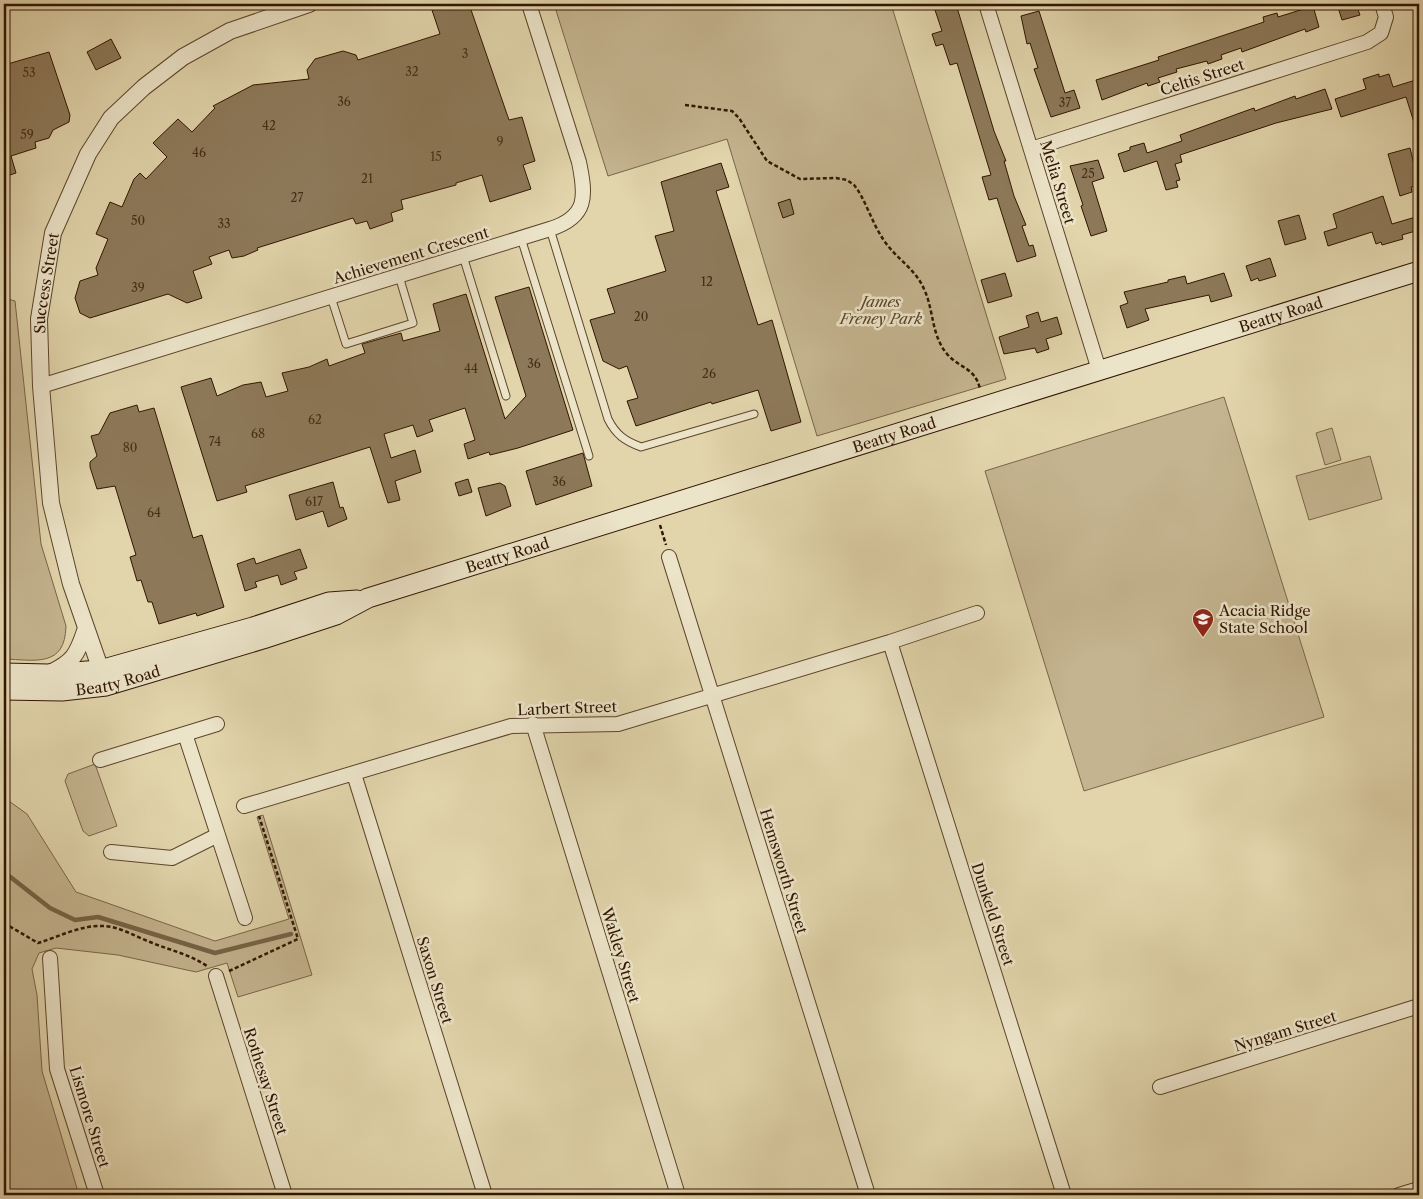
<svg xmlns="http://www.w3.org/2000/svg" width="1423" height="1199" viewBox="0 0 1423 1199" font-family="'Libre Caslon Text',serif">
<rect width="100%" height="100%" fill="#e2d5ac"/>
<filter id="stains"><feTurbulence type="fractalNoise" baseFrequency=".004" numOctaves="4"/><feColorMatrix values="0 0 0 0 .2 0 0 0 0 .09 0 0 0 0 .02 0 0 0 .5 -.17"/></filter>
<radialGradient id="worn" r=".72"><stop offset=".6" stop-color="#630" stop-opacity="0"/><stop offset="1" stop-color="#630" stop-opacity=".3"/></radialGradient>
<path fill="#c4b48f" stroke="#7a6448" d="M554,4h337l115,375 -189,57 -90,-297 -119,37z
M4,298l11,3 26,243 25,82c-1,42 -31,34 -62,33z
M1224,397l100,320 -240,74 -99,-320z
M1332,428l9,32 -16,5 -9,-32z
M1370,456l12,43 -73,21 -13,-44z
M95,764l22,62 -28,10 -6,-5 -18,-50 3,-7z
M4,792l2,7 21,15 49,78 139,49 74,-22 -32,-102 6,-2 49,160 -74,22 -11,-34 -31,9 -78,-17 -62,-7 -17,5 -7,16 5,26 5,76 37,124h-75z"/>
<g fill="none" stroke-linecap="round" stroke-linejoin="round">
<path stroke="#766144" stroke-width="4.5" d="M4,872l46,36 25,12 23,-3 117,36 76,-19"/>
</g>
<path fill="#8d7959" stroke="#301500" d="M430,4h39l40,116 13,-3 13,44 -12,4 8,24 -41,13 -8,-27 -26,8v2l-55,15 2,9 -12,4 2,8 -23,8 -3,-8 -11,3 -3,-6 -96,30 1,2 -14,6 -12,2 -3,-8 -20,7 3,7 -19,7 9,27 -15,5 -19,-9 -78,24 -10,-5 -5,-15 5,-17 18,-6 -2,-7 12,-29 -12,-5 14,-32 12,5 12,-28 6,-6 6,6 21,-22 -14,-14 25,-24 14,13 23,-24 -2,-2 40,-21 56,-6 -2,-9 8,-11 28,-8 13,4 2,5 82,-26z
M933,4h23l38,127 12,30h-2l10,35 12,29 -4,1 7,20 4,-1 3,11 -19,6 -20,-64 -8,2 -7,-23 9,-2 -34,-112 -7,2 -7,-21 -7,2 -4,-12 10,-3z
M1337,4h19l4,11 -18,5z
M1313,6l6,21 -13,5 -1,-3 -63,23 -1,-4 -20,7 1,4 -14,5 -1,-3 -31,8 1,3 -19,6 2,4 -12,4 -1,-3 -45,17 -6,-20 63,-20 -1,-3 106,-35 -1,-5 14,-4 1,4z
M1039,11l26,82 9,-3 6,18 -29,9 -17,-48 4,-1 -8,-25 -3,1 -6,-28z
M111,39l10,19 -25,12 -9,-18z
M49,52l21,63 -1,7 -16,8 -4,8 -14,4 1,6 -25,8 5,17 -12,4v-112z
M1379,74v3l10,-3 4,13 26,-8v53h-2l-11,-35 -65,20 -6,-18 31,-10 -3,-10z
M1325,89l7,20 -56,14 -96,32 2,7 -7,2 5,16 -4,1 2,6 -12,3 -9,-29 -33,11 -6,-18 12,-4v-3l14,-4 3,10 35,-12 -2,-6 60,-22 14,-5 1,3 40,-15 1,3z
M1410,148l9,37 -8,2 1,5 -12,4 -12,-42z
M1098,160l6,18 -12,4 15,49 -16,5 -10,-30 2,-1 -13,-39z
M721,163l8,24 -13,4 42,134 14,-5 29,102 -30,9 -13,-41 -46,14 -1,-2 -75,24 -9,-25 11,-3 -11,-32 -8,3 -16,-8 -13,-41 25,-7 -8,-24 59,-18 -11,-35 19,-5 -13,-49z
M1383,196l9,28 27,-8v14l-17,5 1,4 -21,6 -1,-3 -5,2 -4,-12 -44,14 -4,-14 13,-4 -4,-14z
M790,199l4,15 -11,4 -5,-15z
M1299,215l7,24 -21,6 -7,-24z
M1270,258l6,18 -17,5 -1,-3 -7,3 -5,-15z
M1005,273l7,23 -24,7 -7,-23z
M1224,273l8,23 -21,6 -2,-7 -64,14 4,11 -22,8 -7,-22 8,-3 -4,-11 44,-10v-2l17,-4 2,8z
M529,287l44,143 -55,18 -28,7 -1,-3 -21,7 -4,-15 11,-4 -10,-32 -36,12 4,11 -16,6 -4,-12 -29,9 7,24 24,-8 6,22 -26,9 5,19 -12,3 -18,-56 -125,39 2,6 -30,9 -36,-114 30,-9 6,18 26,-11 18,-3 5,15 22,-6 -6,-18 27,-6 18,-8 2,7 36,-13 -3,-9 39,-11 2,8 37,-10 -7,-27 33,-10 39,125 21,-23 -31,-99z
M1038,312l3,10 16,-5 5,17 -16,5 3,10 -12,4 -2,-5 -31,6 -5,-17 30,-10 -3,-11z
M137,405l2,7 15,-4 39,130 9,-3 22,72 -27,9 -1,-3 -37,11 -7,-22h-4l-7,-22 -4,1 -7,-24 6,-2 -21,-69 -18,3 -7,-22v-5l7,-6 -6,-20 8,-2 11,-21z
M583,453l9,33 -56,19 -10,-34z
M468,479l4,13 -13,4 -4,-13z
M333,482l7,26 3,-1 4,12 -19,8 -5,-16 -27,9 -7,-25z
M500,483l5,3 6,20 -25,10 -8,-28z
M300,549l7,19 -13,4 3,7 -16,6 -3,-10 -23,7 2,5 -12,4 -8,-27 17,-6 2,6z"/>
<g fill="none" stroke-linecap="round" stroke-linejoin="round">
<g stroke="#5c452b" stroke-width="9">
<path id="service" d="M550,229l58,190c8,16 17,22 33,28l113,-33
M521,238l68,218
M463,256l43,140
M331,297l15,47 67,-21 -14,-47"/>
</g>
<g stroke="#5c452b" stroke-width="16">
<path id="minor" d="M986,4l113,366
M1031,149l336,-107 14,-9 5,-16 -4,-13
M41,386l509,-157c38,-12 36,-33 29,-67l-50,-158
M669,557l199,638
M890,642l174,553
M533,724l145,471
M185,734l60,184
M100,760l117,-36
M354,774l131,421
M244,806l267,-80 107,-2 272,-82 87,-29
M111,852l61,6 46,-23
M50,958l7,111 40,126
M216,976l69,219
M1160,1087l259,-81
M1399,1195l20,-6"/>
</g>
<g stroke="#5c452b" stroke-width="18">
<g id="tertiary">
<path d="M50,673c23,-11 27,-18 35,-42"/>
<path id="s1" d="M105,682l-34,-98 -20,-81 -10,-117 -2,-67 14,-86 35,-79 23,-36 33,-31 39,-30 47,-26 79,-27"/>
</g>
</g>
<g stroke="#301500" stroke-width="21">
<g id="secondary">
<path d="M4,673l44,1 52,-4 153,-43 76,-25 28,-2"/>
<path id="s2" d="M4,690l58,1 44,-5 157,-47 73,-24 32,-17 1051,-327"/>
</g>
</g>
<path stroke="#301500" stroke-width="2.5" stroke-dasharray="4 2.5" stroke-linecap="butt" d="M685,105l47,6 7,7 28,43 33,18 36,-1 11,2 7,5c11,13 18,38 29,54 12,19 32,29 41,50 10,21 7,46 23,65 13,15 28,13 33,35
M660,525l6,20
M4,845c3,15 9,29 0,42
M4,923l34,20c20,-6 43,-18 64,-17 17,0 32,10 48,16 19,8 39,12 57,24
M229,971l69,-32 -39,-123"/>
<use href="#service" stroke="#ece4c9" stroke-width="7"/>
<use href="#minor" stroke="#ece4c9" stroke-width="14"/>
<use href="#tertiary" stroke="#ece4c9" stroke-width="16"/>
<use href="#secondary" stroke="#ece4c9" stroke-width="19"/>
</g>
<defs>
<g id="school-pin" transform="scale(1.125)"><path d="M0 17L-7.5 6A9.5 9.5 0 1 1 7.5 6Z" fill="#8f2418" stroke="#ece4c9"/><path d="M0-5L7-2L0 1L-7-2ZM-4 1L0 2.5L4 1V4Q0 6-4 4Z" fill="#fff"/></g>
</defs>
<g fill-rule="evenodd">
<use href="#school-pin" x="1203" y="619"/>
</g>
<g text-anchor="middle" dominant-baseline="central" stroke-width="5" stroke-linejoin="round" paint-order="stroke">
<g font-size="12" fill="#472e16">
<text x="465" y="53">3</text>
<text x="412" y="71">32</text>
<text x="29" y="72">53</text>
<text x="344" y="101">36</text>
<text x="1065" y="102">37</text>
<text x="269" y="125">42</text>
<text x="27" y="134">59</text>
<text x="500" y="141">9</text>
<text x="199" y="152">46</text>
<text x="436" y="156">15</text>
<text x="1088" y="173">25</text>
<text x="367" y="178">21</text>
<text x="297" y="197">27</text>
<text x="138" y="220">50</text>
<text x="224" y="223">33</text>
<text x="707" y="281">12</text>
<text x="138" y="287">39</text>
<text x="641" y="316">20</text>
<text x="534" y="363">36</text>
<text x="471" y="368">44</text>
<text x="709" y="373">26</text>
<text x="315" y="419">62</text>
<text x="258" y="433">68</text>
<text x="215" y="441">74</text>
<text x="130" y="447">80</text>
<text x="559" y="481">36</text>
<text x="314" y="501">617</text>
<text x="154" y="512">64</text>
</g>
<g font-size="15" fill="#301500" stroke="#ece4c9">
<text transform="translate(1202 77) rotate(-18)">Celtis Street</text>
<text transform="translate(1058 182) rotate(73)">Melia Street</text>
<text transform="translate(411 255) rotate(-17)">Achievement Crescent</text>
<text stroke="none"><textPath href="#s1" startOffset="408">Success Street</textPath></text>
<text stroke="none"><textPath href="#s2" startOffset="1335">Beatty Road</textPath></text>
<text stroke="none"><textPath href="#s2" startOffset="930">Beatty Road</textPath></text>
<text stroke="none"><textPath href="#s2" startOffset="525">Beatty Road</textPath></text>
<text stroke="none"><textPath href="#s2" startOffset="115">Beatty Road</textPath></text>
<text transform="translate(567 708) rotate(-2)">Larbert Street</text>
<text transform="translate(784 871) rotate(73)">Hemsworth Street</text>
<text transform="translate(993 914) rotate(72)">Dunkeld Street</text>
<text transform="translate(621 955) rotate(73)">Wakley Street</text>
<text transform="translate(435 980) rotate(73)">Saxon Street</text>
<text transform="translate(1285 1031) rotate(-17)">Nyngam Street</text>
<text transform="translate(266 1081) rotate(72)">Rothesay Street</text>
<text transform="translate(90 1117) rotate(73)">Lismore Street</text>
</g>
<g font-size="15" font-style="italic" fill="#5c452b" stroke="#ece4c9">
<text x="881" y="301">James<tspan x="881" dy="17">Freney Park</tspan></text>
</g>
<g font-size="15" fill="#301500" stroke="#ece4c9" text-anchor="start">
<text x="1219" y="610">Acacia Ridge<tspan x="1219" dy="17">State School</tspan></text>
</g>
</g>
<rect width="1423" height="1199" fill="none" stroke="#e2d5ac" stroke-width="20"/>
<rect x="5" y="5" width="1413" height="1189" fill="none" stroke="#301500" stroke-width="2.5"/>
<rect x="10" y="10" width="1403" height="1179" fill="none" stroke="#301500"/>
<rect width="100%" height="100%" filter="url(#stains)"/>
<rect width="100%" height="100%" fill="url(#worn)"/>
</svg>
